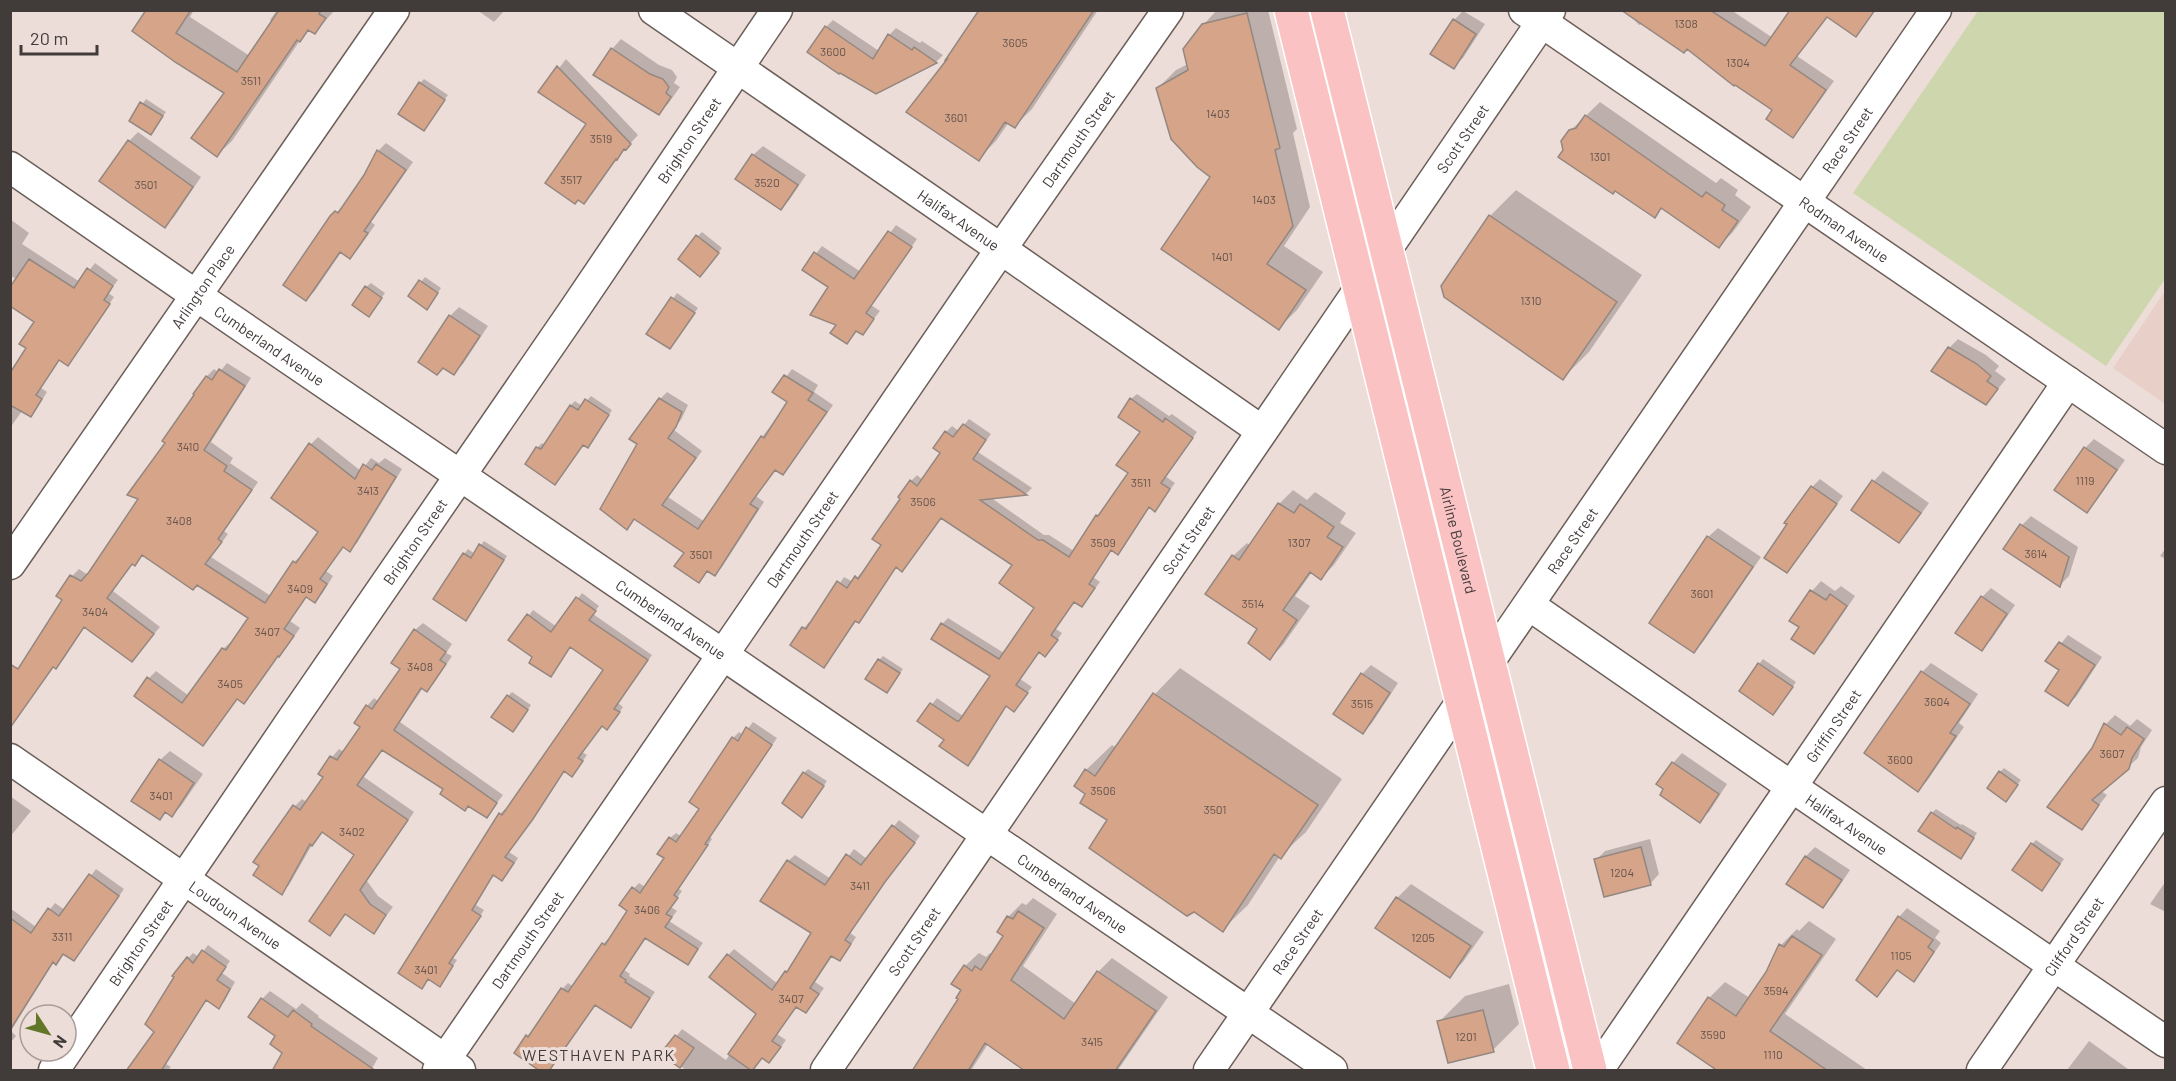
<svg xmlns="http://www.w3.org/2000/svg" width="2176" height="1081" viewBox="0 0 2176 1081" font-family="Barlow,sans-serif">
<rect width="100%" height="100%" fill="#edddd8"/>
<path fill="#e8d0c8" d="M2165,291v113l-52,-36z"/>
<path fill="#cdd6ac" d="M1978,11h187v268l-59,87 -253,-173z"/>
<path fill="#0003" d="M148,10h46l-4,7 60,39 23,-34 -3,-2 7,-10h58l-20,22 -5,-3 -9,10 -69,102 -15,14 9,-62z
M477,10h28l-11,12z
M981,10h117l-66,99 -17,17 -6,-4 -13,19 -18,18 -25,-106z
M1217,10h51l29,119 -4,4 17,74 -26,39 39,26 -26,38 -18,18 -67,-152 -54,-88 18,-18 12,-6 15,-39z
M1625,10h106l42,28 23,-28h79l-20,25 -27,-19 -31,40 37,25 -33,46 -8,9 -19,-26 -87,-63 -44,-23 -4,1z
M1463,11l22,13 -22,34 -10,9 1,-47z
M833,20l46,31 10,-16 7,-7 24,15 2,-2 21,14 -7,7 -60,30 -50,-65z
M621,39l38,26 13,5 5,7 -3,6 6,4 -12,17 -9,9 -64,-39 17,-25z
M566,59l72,76 -19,21 -27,38 -8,8 -5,-4 9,-75 -47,-31z
M424,79l24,16 -24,34 -4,-46z
M146,99l20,13 -15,21 -20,-13z
M1600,102l116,81 5,-5 17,12 -3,5 16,12 -18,25 -14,14 -57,-39 -8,9 -89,-66 5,-19z
M138,132l63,45 -27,40 -10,9 -35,-85z
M386,143l27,19 -42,60 4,3 -17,24 -8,8 -8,-6 -28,41 -8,7 25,-82 14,-12 33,-54z
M763,146l43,29 -16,24 -9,10 -44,-30 16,-24z
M1516,190l126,85 -53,77 -26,26 -121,-92 48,-70z
M10,219l19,14 -7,11 58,38 15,-19 23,17 -10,13 6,4 -41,61 -13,1 -19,29 6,4 -11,18 -6,6 -8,-5 -12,17v-52l18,-28 8,-26 -19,-42 -7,-5z
M896,225l21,14 -46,66 9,6 -17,22 -6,-3 -10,12 -9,-18 -8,-37 -26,-18 18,-23 39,26z
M702,232l20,16 -18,23 -6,-35z
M425,277l16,11 -10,15 -21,-7z
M371,283l14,10 -16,22 -3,-28z
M677,293l21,15 -28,39 -21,-14z
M459,307l29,19 -25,38 -10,9 -3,-57z
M1958,339l28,16 13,11 -4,5 11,8 -20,25 -37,-56z
M227,363l24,15 -40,64 22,16 -3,5 28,19 -34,49 4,3 -17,23 60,39 23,-34 8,-7 1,1 17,-25 -9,-87 7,-7 43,34 10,-13 8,5 6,-5 17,11 -45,74 -7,7 -6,-4 -18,25 7,5 -11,18 -8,7 -7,-5 -17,25 10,7 -14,20 -7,7 -28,40 -7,7 -6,-4 -28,39 -61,-59 7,-7 33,25 34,-47 8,-7 2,1 17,-25 -53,-34 -53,-30 -10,10 -1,-1 -20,28 47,36 -28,33 -47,-34 -22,34 -7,7 -2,-1 -34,46 -3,-43 7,-7 40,-62 8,-24 7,-7 9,6 53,-77 26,-55 40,-67 7,-7 5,4z
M792,369l26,16 -4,7 19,13 -44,62 -6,6 -7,-4 -20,27 8,6 -42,65 -7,7 -6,-4 -10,11 -13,-29 -50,-34 -9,10 12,-84 21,-45 7,-7 21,13 -6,13 -8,12 28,21 -34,46 37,25 57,-85 27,-35 -14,-10z
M1137,394l32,22 3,-2 25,18 -32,44 10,7 -20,27 -5,-4 -26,41 -6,6 -6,-4 -19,28 7,5 -13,17 -5,6 -7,-4 -19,28 6,4 -11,16 -6,6 -5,-4 -20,28 12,8 -18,23 -7,-5 -33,54 -6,5 -22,-25 -27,-18 18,-23 26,18 29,-40 -50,-52 6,-6 56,35 32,-45 -22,-43 -72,-48 -45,49 -33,50 -6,5 -1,-1 -33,46 -32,-22 12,-16 5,-6 3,2 32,-47 9,5 9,-10 2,1 20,-28 27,-64 6,-6 6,5 19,-28 4,-20 6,-6 7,5 10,-12 22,15 -13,18 54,36 -5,5 -37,4 54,38h5l25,16 23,-35 33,-43 12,-41 -11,-33z
M591,396l21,14 -20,32 -65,22 11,-17 4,-4 3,2 26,-40 4,-4 7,5z
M2094,439l31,21 -29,41 -9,10 -2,-63z
M1883,471l46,32 -21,29 -9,9 -45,-31 20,-29z
M1820,479l23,17 -56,75 25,-84z
M1293,490l14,10 8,-8 31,21 -6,10 16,10 -22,32 -13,13 -9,-6 -17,24 15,10 -27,39 -13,13 -37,-102 14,-13 4,3 28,-42z
M2031,516l47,31 -9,29 -9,9 -55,-36 17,-24z
M1718,528l43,29 -58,85 -9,9 -43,-28 57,-86z
M484,541l23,15 -37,59 -6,-61 4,-5 7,5z
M2166,548v11l-6,-3z
M1821,581l14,10 6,-5 14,10 -32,47 -9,9 -13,-25 -10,-6 21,-30z
M1991,588l24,17 -24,35 -10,9 1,-52z
M582,593l17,13 -6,8 59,41 -34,48 5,4 -11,16 -10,1 -20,28 5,3 -11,15h-11l-56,82 9,6 -11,17 -5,5 -8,-6 -18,31 8,5 -31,48 4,2 -13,20 -15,-2 -7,9 78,-173 5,-5 2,2 98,-142 -34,-23 -21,30 -16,-19 -23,-18 22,-29 24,17z
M423,623l29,21 -6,9 6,3 -18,27 -7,7 -4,-2 -23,34 103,73 -16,21 -104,-67 -19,28 50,35 -47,69 11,15 15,11 -19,25 -27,-19 -17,21 26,-79 -33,-24 -10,12 -24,42 -7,8 -21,-28 -6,-4 40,-55 7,-7 5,3 18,-26 -5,-3 12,-16 7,-8 5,3 18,-25 5,-21 7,-8 5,4 23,-34 13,-38z
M2068,635l34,22 -26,40 -8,7 -7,-34 -14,-9z
M883,656l20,13 -16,22 -8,-31z
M1763,659l33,23 -19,27 -18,-45z
M1931,663l47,31 -19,29 5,4 -37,54 -9,9 4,-118z
M1371,665l27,18 -26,40 -9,9 -1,-58z
M1180,668l162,111 -36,53 -26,24 -32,49 -26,25 -113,-110 -21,-26 -12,-8 10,-16 26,-25 5,3 38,-54z
M512,692l19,13 -14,21 -9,-30z
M2115,715l15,11 7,-7 15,11 -11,17 -3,11 -37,33 6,4 -26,33 13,-79 12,-25z
M753,722l24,16 -67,99 2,2 -33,50 3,2 -11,16 6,4 -8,10 34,22 -10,14 -5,6 -41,-26 -23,33 6,4 -1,2 26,16 -24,34 -35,-22 -44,63 -36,-14 11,-17 7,-5 28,-42 6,-6 6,4 29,-43 6,-6 1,1 19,-29 5,-22 5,-5 6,4 21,-29 4,-20 6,-5 5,3 21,-27 31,-71 6,-6 4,3z
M170,751l33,23 -22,32 -9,9 -5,-3 -7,6v-58z
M1682,753l45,31 -18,28 -10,9 -41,-37 15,-21z
M2004,768l17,12 -11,15 -10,-23z
M808,769l19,12 -21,30 -2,-38z
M10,796l21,15 -21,26z
M1936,809l25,16 1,-1 15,9 -16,24 -29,-44z
M899,820l21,16 -29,38 -41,59 6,4 -10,16 -6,6 -7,-4 -18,27 9,6 -12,17 -7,6 -8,-5 -20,28 9,6 -11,15 -12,2 -9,13h-68l-23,-16 19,-25 44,31 32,-46 -30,-59 6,-6 44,35 36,-51 -26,-72 7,-6 36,24 23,-30 13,10z
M1650,839l9,35 -9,10 -54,-24 9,-9z
M2036,840l28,19 -18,26 -14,-41z
M1815,847l35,23 -18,27 -10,9 -34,-22 18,-28z
M96,869l28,20 -45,64h-14l-9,10 -2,-2 -43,70 5,5 -6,7v-135l26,19 19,-24 10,7z
M2166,881v31l-16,-8z
M1411,884l73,48 -21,30 -14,14 -52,-78z
M1033,898l24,16 -34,52 53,38 22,-32 14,-14 56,39 -50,73h-90l-40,-26 -16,25 2,1h-52l38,-71 5,-33 14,-13 7,4 4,-4 2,2 13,-20 -6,-4 9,-14 14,-14 4,2z
M1907,908l33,23 -5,7 6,5 -19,28 -9,9 -15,-11 -21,26 22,-78z
M1809,921l27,18 -51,75 82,56h-160l10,-2 -8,-70 16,-16 25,16 18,-25 13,-28 16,-16 2,2z
M208,945l22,16 -8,12 13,9 -11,20 -6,5 -11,-8 -41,65 5,3 -3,3h-38l26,-38 32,-74 5,-5 6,4z
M1509,984l10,40 -26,26 -54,-28 26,-26z
M270,991l26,18 6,-6 17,13 -1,1 60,41 -7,12 -87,-18 -22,-53z
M2089,1041l39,28 -1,1h-60z"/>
<path fill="#d6a489" stroke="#948780" stroke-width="1.5" d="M146,10h45l-15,23 61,39 42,-62h42l-2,4 7,4 -11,16 -7,-4 -8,12 -3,-2 -80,117 -26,-19 33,-45 -49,-31 -43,-31z
M979,10h115l-79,118 -10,-6 -26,39 -73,-49 42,-54 -2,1z
M1621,10h89l55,36 25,-36h85l-19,27 -29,-20 -37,48 36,25 -33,48 -27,-19 6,-9 -37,-25 -1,1 -47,-37 -3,4z
M1247,13l33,135 -5,2 18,76 -26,38 39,26 -27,40 -118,-81 49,-72 -13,-10 -26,-28 -15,-51 32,-18 -5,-21 19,-25z
M1453,19l23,15 -22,35 -24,-15z
M825,26l48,33 15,-25 24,16 2,-3 23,16 -61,31 -36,-21 -1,1 -32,-22z
M611,48l39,26 13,5 6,8 -3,6 5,4 -12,18 -66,-40z
M557,66l74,78 -5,6 -2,-1 -7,11 -1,-1 -32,45 -6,-4 -3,4 -30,-21 41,-59 -48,-32z
M419,82l26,18 -21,31 -26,-17z
M140,102l23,14 -12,19 -22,-14z
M1585,115l117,82 4,-5 19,13 -3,5 16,11 -19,27 -58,-40 -6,10 -40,-27 -2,3 -55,-37 5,-7 -2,-9 8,-11 7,-2z
M128,140l65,47 -28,41 -66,-47z
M377,150l29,20 -42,61 4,2 -18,26 -10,-7 -34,49 -23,-16 47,-69 5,-5 3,2 26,-38z
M752,154l46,31 -17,25 -46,-31z
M1489,215l128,87 -54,78 -119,-83 -3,-11z
M888,231l24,16 -46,66 8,6 -11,16 -7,-4 -9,13 -17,-11 6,-8 -26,-10 18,-28 -26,-17 12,-18 40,27z
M696,235l23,18 -19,24 -22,-18z
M29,259l45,29 13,-20 26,18 -9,14 6,4 -42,62 -9,-6 -23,35 6,4 -11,18 -21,-12v-32l16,-25 -7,-4 15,-22 -24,-16v-19z
M419,280l19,13 -11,17 -19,-14z
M365,286l17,12 -13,19 -17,-12z
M671,297l24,16 -25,36 -24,-15z
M449,315l31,21 -26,39 -11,-7 -6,7 -19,-13z
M1948,347l29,17 14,12 -4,5 11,8 -12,16 -55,-34z
M219,369l26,17 -41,64 23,16 -3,5 28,19 -34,49 4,3 -17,22 60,39 28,-42 3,2 22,-31 -47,-34 38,-55 46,36 8,-15 9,6 4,-6 20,13 -46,75 -7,-5 -23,32 7,5 -12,19 -9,-6 -22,32 10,7 -15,21 -1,-1 -34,48 -7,-5 -34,47 -69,-50 13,-19 35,26 40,-55 4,2 22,-32 -51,-33 -4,5 -51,-35 -7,11 -3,-2 -25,34 47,36 -22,28 -48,-35 -28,42 -3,-2 -43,61v-64l8,5 44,-69 -6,-4 14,-21 11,6 8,-9 49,-73 -11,-4 38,-52 -3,-2 32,-46 -1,-1 13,-18 6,4z
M784,375l29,18 -5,7 19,12 -44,63 -8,-5 -25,34 8,5 -43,67 -8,-5 -8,12 -25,-17 10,-13 -50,-34 -7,11 -27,-21 37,-65 -8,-5 30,-41 23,14 -6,15 -8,11 28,20 -34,47 36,24 63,-93 3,2 23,-36 -15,-10z
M1130,398l33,24 2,-4 28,20 -32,45 9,6 -15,23 -6,-5 -31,48 -7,-5 -22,34 6,4 -13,19 -8,-5 -23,33 7,5 -13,17 -6,-5 -23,33 12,8 -14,19 -8,-6 -38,60 -29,-20 5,-6 -27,-19 13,-18 27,18h2l31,-45 -59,-37 10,-16 58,36 35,-51 -35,-25 13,-18 -71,-47 -39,54 -6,-5 -37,56 -4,-2 -31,47 -34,-23 12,-18 4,2 31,-48 10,7 8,-12 3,3 23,-34 -9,-6 28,-40 -2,-2 12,-17 7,6 23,-33 -7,-5 12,-17 8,6 10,-13 23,16 -13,19 54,36 -47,5 58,40h5l26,17 27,-42 2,1 30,-43 -12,-8 24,-33 -22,-15z
M585,399l24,16 -21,33 -5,-3 -28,40 -30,-21 11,-17 5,2 29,-44 8,5z
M2084,447l33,23 -30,43 -33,-23z
M1872,480l49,33 -22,30 -48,-33z
M1811,486l26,18 -50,69 -23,-15 23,-34 -3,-1z
M1278,503l16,10 6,-9 34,23 -7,10 16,10 -22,33 -11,-8 -27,38 14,10 -27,40 -22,-17 9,-14 -52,-35 27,-39 7,5z
M2020,524l49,33 -9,30 -57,-38z
M1707,536l46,31 -59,86 -45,-30z
M479,544l25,16 -38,61 -33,-22 30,-46 8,5z
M1810,590l16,10 4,-6 17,12 -33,48 -23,-15 8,-12 -10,-6z
M1981,596l26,18 -25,37 -27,-18z
M576,597l20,14 -7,9 59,40 -34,49 6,3 -13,18 -5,-4 -24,32 5,3 -11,16 -8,-6 -31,48 -28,38 9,6 -12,18 -9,-6 -21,35 9,6 -32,47 4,3 -13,21 -12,-8 -6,10 -24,-16 101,-160 3,2 101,-145 -33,-23 -19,30 -22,-14 3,-6 -24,-17 19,-26 24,18z
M414,629l32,23 -6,8 6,4 -19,28 -6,-4 -27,42 103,73 -10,15 -19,-12 -3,5 -25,-17 3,-5 -61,-39 -25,35 51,35 -48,70 10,14 16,11 -12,19 -29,-20 -15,22 -21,-15 45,-66 -32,-23 -10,14 -2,-2 -28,51 -29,-20 6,-9 -6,-4 40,-57 7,5 23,-33 -5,-3 12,-18 7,4 23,-33 -6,-4 12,-18 6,4 28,-40 -9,-6z
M2059,642l36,23 -27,41 -23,-15 14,-21 -14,-9z
M878,659l22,14 -13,20 -22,-14z
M1758,663l35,24 -20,28 -34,-24z
M1921,671l49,33 -20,29 6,3 -38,56 -54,-39z
M1361,673l29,20 -27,41 -30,-20z
M1153,693l165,112 -37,54 -7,-5 -51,78 -29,-20 -7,4 -98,-68 18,-28 -27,-17 5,-9 -11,-8 11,-17 10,7z
M507,695l21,15 -15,22 -22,-15z
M2104,723l17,12 6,-8 17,12 -12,19 -3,11 -37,31 7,5 -17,25 -35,-23 45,-59z
M746,727l26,18 -67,99 3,1 -34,50 4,3 -12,16 6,3 -7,10 33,22 -10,16 -43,-27 -25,38 6,4 -1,2 25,16 -19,30 -36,-23 -46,66h-9l-26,-18 12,-18 2,2 33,-49 7,4 34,-49 3,2 22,-34 -8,-6 13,-18 8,6 24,-35 -7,-4 12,-17 7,5 23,-33 -10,-7 43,-65 6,4z
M159,759l35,24 -22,34 -7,-5 -5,8 -29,-19z
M1672,762l47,32 -19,29 -40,-28 3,-6 -7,-5z
M1999,771l19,14 -12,17 -19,-14z
M803,772l21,14 -22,32 -20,-15z
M1931,812l25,17 1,-2 17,11 -13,21 -43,-28z
M892,825l23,18 -30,39 -40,58 6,4 -11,17 -9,-5 -21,32 9,6 -13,19 -10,-6 -24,34 9,6 -12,16 -7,-5 -10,13 -24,-17 28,-40 -47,-37 18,-23 45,36 13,-19 2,1 24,-39 -51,-32 27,-41 38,25 21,-31 15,11z
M2031,843l29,21 -18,27 -30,-21z
M1641,847l10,38 -47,12 -10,-38z
M1805,856l37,24 -19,28 -37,-24z
M89,874l30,22 -45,65 -11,-7 -7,11 -3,-3 -43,68v-112l21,15 17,-25 11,8z
M1396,897l75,49 -21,32 -75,-50z
M1018,911l26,17 -33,52 53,39 33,-48 59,40 -41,60h-90l-40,-28 -17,28h-56l46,-72 -2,-1 5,-8 -10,-6 13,-19 8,6 3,-5 6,4 22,-34 -6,-4 10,-16 6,3z
M1898,916l35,24 -5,7 6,5 -20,30 -17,-12 -20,27 -21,-17z
M1792,936l30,19 -52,76 58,40h-110l-41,-28 31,-46 28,19 30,-44 13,-28 5,3z
M202,950l24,17 -9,13 13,9 -11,20 -13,-9 -45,71h-35l28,-39 -9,-8 29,-47 -2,-1 15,-19 6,6z
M261,998l27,19 5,-7 19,14 -1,2 65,45h-104l10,-18 -12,-9 5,-8 -27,-19z
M1483,1010l11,42 -46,11 -11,-42z
M675,1035l19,13 -14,20 -20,-14z"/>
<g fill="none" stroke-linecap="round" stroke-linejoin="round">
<g stroke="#6c5f5a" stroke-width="33">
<g id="minor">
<path id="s1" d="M654,10l347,239 261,182"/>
<path id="s2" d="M1524,10l642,439"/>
<path id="s3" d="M10,167l187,129 1135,774"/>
<path id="s4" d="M10,564l384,-554"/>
<path id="s5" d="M1529,605l263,182 374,255"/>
<path id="s6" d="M10,759l450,311"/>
<path id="s7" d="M54,1070l240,-353 278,-404 205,-303"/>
<path id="s8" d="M438,1070l563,-821 167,-239"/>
<path id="s9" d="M826,1070l724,-1060"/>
<path id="s10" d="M1209,1070l727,-1060"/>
<path id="s11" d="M1598,1070l470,-688"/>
<path id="s12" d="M1982,1070l184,-268"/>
</g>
</g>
<g stroke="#fff" stroke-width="36">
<g id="major">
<path d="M1291,10l262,1060"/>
<path id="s13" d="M1327,10l263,1060"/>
</g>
</g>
<use href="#minor" stroke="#fff" stroke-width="30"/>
<use href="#major" stroke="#fbc2c4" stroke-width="33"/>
</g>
<g text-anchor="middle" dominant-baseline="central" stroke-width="6" stroke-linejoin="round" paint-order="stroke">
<g font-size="12" fill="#66554d">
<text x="1686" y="23">1308</text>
<text x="1015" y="42">3605</text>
<text x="833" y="51">3600</text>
<text x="1738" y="62">1304</text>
<text x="251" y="80">3511</text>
<text x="1218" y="113">1403</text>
<text x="956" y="117">3601</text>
<text x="601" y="138">3519</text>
<text x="1600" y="156">1301</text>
<text x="571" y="179">3517</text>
<text x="767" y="182">3520</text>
<text x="146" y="184">3501</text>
<text x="1264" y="199">1403</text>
<text x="1222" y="256">1401</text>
<text x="1531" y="300">1310</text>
<text x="188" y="446">3410</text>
<text x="2085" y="480">1119</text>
<text x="1141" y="482">3511</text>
<text x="368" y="490">3413</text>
<text x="923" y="501">3506</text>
<text x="179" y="520">3408</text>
<text x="1103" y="542">3509</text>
<text x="1299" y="542">1307</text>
<text x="2036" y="553">3614</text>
<text x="701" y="554">3501</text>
<text x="300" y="588">3409</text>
<text x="1702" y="593">3601</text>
<text x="1253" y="603">3514</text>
<text x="95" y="611">3404</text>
<text x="267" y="631">3407</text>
<text x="420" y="666">3408</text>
<text x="230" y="683">3405</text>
<text x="1937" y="701">3604</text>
<text x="1362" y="703">3515</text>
<text x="2112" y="753">3607</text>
<text x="1900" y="759">3600</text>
<text x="1103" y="790">3506</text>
<text x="161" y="795">3401</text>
<text x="1215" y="809">3501</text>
<text x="352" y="831">3402</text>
<text x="1622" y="872">1204</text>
<text x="860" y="885">3411</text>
<text x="647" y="909">3406</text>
<text x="62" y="936">3311</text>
<text x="1423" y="937">1205</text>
<text x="1901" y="955">1105</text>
<text x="426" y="969">3401</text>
<text x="1776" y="990">3594</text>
<text x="791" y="998">3407</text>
<text x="1713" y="1034">3590</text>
<text x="1466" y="1036">1201</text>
<text x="1092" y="1041">3415</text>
<text x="1773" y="1054">1110</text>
</g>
<g font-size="15" fill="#413b39" stroke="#edddd8">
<text stroke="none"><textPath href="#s7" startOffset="1126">Brighton Street</textPath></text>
<text stroke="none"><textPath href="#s8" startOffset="1130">Dartmouth Street</textPath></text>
<text stroke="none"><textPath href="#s9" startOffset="1128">Scott Street</textPath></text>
<text stroke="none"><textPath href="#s10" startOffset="1128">Race Street</textPath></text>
<text stroke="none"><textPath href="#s1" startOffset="370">Halifax Avenue</textPath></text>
<text stroke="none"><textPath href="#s2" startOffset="388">Rodman Avenue</textPath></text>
<text stroke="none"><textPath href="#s4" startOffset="338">Arlington Place</textPath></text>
<text stroke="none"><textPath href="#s3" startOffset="315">Cumberland Avenue</textPath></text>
<text stroke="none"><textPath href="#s8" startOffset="644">Dartmouth Street</textPath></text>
<text stroke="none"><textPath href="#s9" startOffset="642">Scott Street</textPath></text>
<text stroke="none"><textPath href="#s13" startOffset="546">Airline Boulevard</textPath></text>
<text stroke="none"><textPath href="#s7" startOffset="640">Brighton Street</textPath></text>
<text stroke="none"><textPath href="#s10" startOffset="642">Race Street</textPath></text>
<text stroke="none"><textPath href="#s3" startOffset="801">Cumberland Avenue</textPath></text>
<text stroke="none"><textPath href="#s11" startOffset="417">Griffin Street</textPath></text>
<text stroke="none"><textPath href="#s5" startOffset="386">Halifax Avenue</textPath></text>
<text stroke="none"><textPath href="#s3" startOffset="1287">Cumberland Avenue</textPath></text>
<text stroke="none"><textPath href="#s6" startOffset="274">Loudoun Avenue</textPath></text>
<text stroke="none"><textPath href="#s12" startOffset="162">Clifford Street</textPath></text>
<text stroke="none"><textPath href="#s8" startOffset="158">Dartmouth Street</textPath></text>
<text stroke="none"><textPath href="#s10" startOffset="156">Race Street</textPath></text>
<text stroke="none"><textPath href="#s7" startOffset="154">Brighton Street</textPath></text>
<text stroke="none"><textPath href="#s9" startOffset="156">Scott Street</textPath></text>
</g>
<g font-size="16" letter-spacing="1.5" fill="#413b39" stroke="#edddd8">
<text x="599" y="1054">WESTHAVEN PARK</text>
</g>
</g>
<rect width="2176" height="1081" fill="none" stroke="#413b39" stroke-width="24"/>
<g transform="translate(48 1033) rotate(126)"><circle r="28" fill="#edddd8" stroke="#a89c98" stroke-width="1.5"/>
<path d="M0-4.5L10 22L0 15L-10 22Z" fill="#617627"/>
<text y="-9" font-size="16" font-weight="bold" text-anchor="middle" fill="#413b39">N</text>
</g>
<path d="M21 45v9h76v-9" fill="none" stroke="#413b39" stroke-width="3"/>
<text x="30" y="45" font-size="18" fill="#413b39" stroke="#edddd8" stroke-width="4.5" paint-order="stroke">20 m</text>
</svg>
